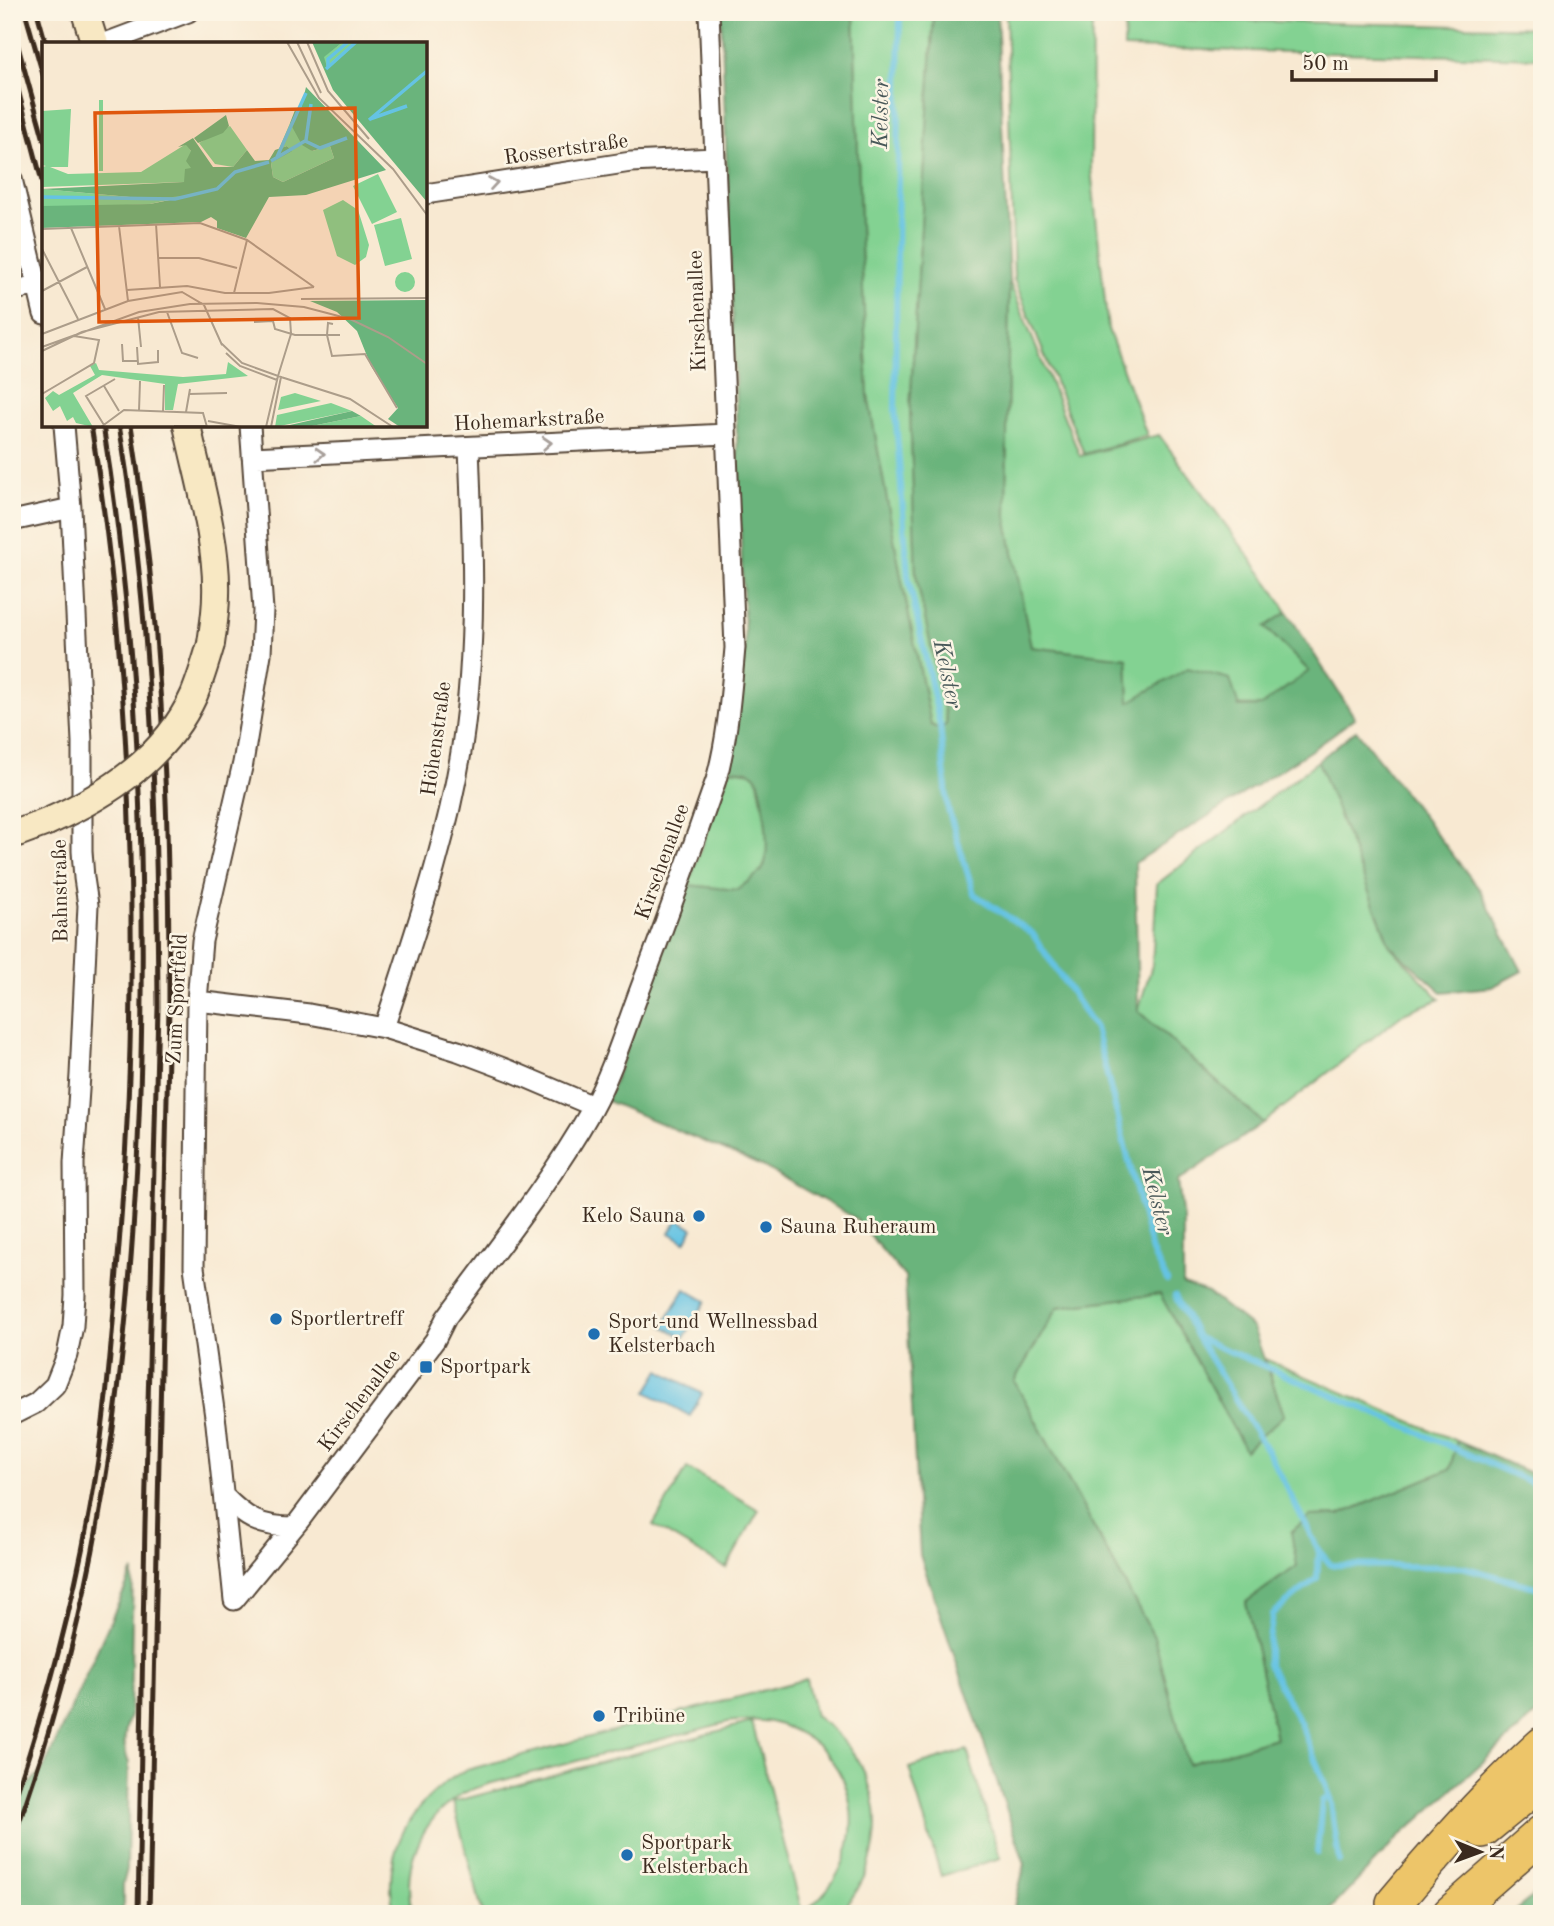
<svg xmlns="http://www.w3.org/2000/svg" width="1554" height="1926" viewBox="0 0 1554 1926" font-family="'Old Standard TT',serif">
<rect width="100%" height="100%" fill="#fcf5e5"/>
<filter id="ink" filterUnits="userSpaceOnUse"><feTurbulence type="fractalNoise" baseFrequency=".0143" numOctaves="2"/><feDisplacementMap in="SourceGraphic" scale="14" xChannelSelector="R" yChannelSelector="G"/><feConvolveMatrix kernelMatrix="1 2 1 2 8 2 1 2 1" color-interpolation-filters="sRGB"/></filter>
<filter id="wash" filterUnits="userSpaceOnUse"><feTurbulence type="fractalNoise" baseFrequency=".00686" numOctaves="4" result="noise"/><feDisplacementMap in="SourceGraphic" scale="28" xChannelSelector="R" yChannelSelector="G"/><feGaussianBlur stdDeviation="1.57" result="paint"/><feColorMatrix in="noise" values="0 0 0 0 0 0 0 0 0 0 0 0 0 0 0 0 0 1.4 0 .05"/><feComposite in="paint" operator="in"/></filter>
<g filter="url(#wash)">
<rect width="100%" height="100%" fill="#f8e9d2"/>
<path fill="#83d292" stroke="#5f7e58" stroke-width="2" d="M854,12h80l-24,398 6,165 31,148 -6,7 -10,-5 -30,-148 -33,-181 -8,-171z
M1006,12h86l-1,157 17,160 39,106 -63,19 -70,-175z
M1125,18l417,10v30l-418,-10z
M1009,280l71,176 79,-21 112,151 16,26 -21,16 44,43 -49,35 -132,-3 -2,-45 -96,-10 -25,-132z
M1318,761l72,185 50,53 -34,13 -143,111 -125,-112 14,-46 5,-81z
M730,769l21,3 6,5c4,20 18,75 6,92 -6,8 -18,14 -26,21l-49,-5z
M1160,1294l124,121 -19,-56 192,82 -7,28 -111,46 -29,1 -13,50 -51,36 30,136 -88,26 -34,-127 -140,-256 44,-74z
M687,1468l72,42 -33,58 -73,-43z
M806,1679l9,37c70,48 82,135 24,198h-39c75,-50 68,-159 -19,-189 -17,-6 -35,-5 -53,-3l-240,62c-8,3 -18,6 -26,10 -41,25 -62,73 -49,120h-19c-13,-63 16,-111 69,-143z
M752,1722l49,186 -20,6h-298l-30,-112z
M967,1750l33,108 -59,18 -32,-108z"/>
<path fill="#6ab47c" stroke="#526f4d" stroke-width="2" d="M721,12h133l6,213 8,171 33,181 30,148 10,5 6,-7 -31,-148 -6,-165 24,-398h63l12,268 -3,236 25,131 96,11 2,44 59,-34 42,11 9,28 22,-1 48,-35 -44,-44 22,-15 68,106 -42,31 -178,114 3,148 125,112 -85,58 5,39v65l25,8 45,35 31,87 -39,35 -85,-156 -102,13 -44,74 140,256 34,127 88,-26 -30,-136 51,-36 -6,-34 19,-16 29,-1 111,-46 7,-28 85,37v231l-146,131 -70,74h-314l13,-50 -105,-309 -15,-278 -50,-59 -93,-52 -155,-65 81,-216 49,5c8,-7 21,-14 26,-22 8,-12 1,-81 -7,-92 -5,-7 -18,-6 -26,-7l15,-123z
M1356,730l124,160 42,81 -30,16 -50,5 -52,-46 -72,-185z
M133,1571l-3,145c-6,15 -8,31 -1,47l-2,106 -4,15v30h-111v-112l32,-34z
M1542,1889v25h-31z"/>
<path fill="#65c3e3" stroke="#507680" stroke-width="2" d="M678,1219l15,9 -8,14 -15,-9z
M685,1289l21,12 -22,37 -21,-12z
M660,1370l42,24 -12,22 -43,-24z"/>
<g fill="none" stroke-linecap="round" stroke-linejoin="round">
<path stroke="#65c3e3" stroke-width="6" d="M900,12l-5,397 13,167 32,149 8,84 26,85 58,39 63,95 57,224 15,29
M1175,1296l22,41 74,120 48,94 -2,27 -44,36 -5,32v18l32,59 30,73 9,65
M1198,1338l186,79 158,70
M1319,1551l12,14 132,2 79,22
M1317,1853l5,-52 8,-5"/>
</g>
</g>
<g filter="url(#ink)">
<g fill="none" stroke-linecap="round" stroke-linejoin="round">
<g stroke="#574739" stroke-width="23">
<path id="street" d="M103,44l85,-32
M12,179l32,135
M425,194l206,-32 83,-4
M12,290l25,-4
M252,457l474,-23
M12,521l59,-13
M197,1001l112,13 75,14 74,23 53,20 82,35
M384,1028c30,-93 63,-185 78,-282 15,-100 11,-199 7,-299
M12,1415l24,-12 19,-18 12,-30 6,-29 2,-31 -1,-132 6,-88 8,-170 -4,-27 -2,-27v-109l-11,-234 -7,-83
M224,1496c22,23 37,31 69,31
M234,1600l65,-79 136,-181 11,-22c50,-68 104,-135 146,-209 19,-35 32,-76 46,-114 27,-71 53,-143 78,-215 12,-43 15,-88 19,-132l-26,-636
M234,1600l-18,-176 -22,-157 3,-266 5,-60 41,-178 18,-109 2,-44 -13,-185"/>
</g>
<g stroke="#574739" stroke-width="30">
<path id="secondary" d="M85,12l10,32
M187,425c11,52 31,118 29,170 0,17 -3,33 -5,49
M12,835l35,-13"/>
</g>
<g stroke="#574739" stroke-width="38">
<path id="highway" d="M1482,1830l60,-49
M1394,1903c46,-55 94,-109 148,-158
M1450,1914l92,-81"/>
</g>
<use href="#street" stroke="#fff" stroke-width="19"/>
<use href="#secondary" stroke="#f8e8c3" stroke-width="26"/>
<use href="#highway" stroke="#edc569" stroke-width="35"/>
<path stroke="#3b2a1e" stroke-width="5" d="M25,12l19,66
M37,12l9,32
M12,25l32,115
M12,67l32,122
M119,425c33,192 38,388 39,582l-13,516 -7,391
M131,425c18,117 29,235 34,354 4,76 4,152 4,228l-20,907
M12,1806c36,-106 65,-215 83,-326 11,-69 17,-139 22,-209 6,-75 11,-149 13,-224 5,-207 -5,-417 -39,-622
M12,1842c94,-254 122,-515 129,-785 5,-211 -4,-423 -38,-632"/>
<g stroke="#574739" stroke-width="30" stroke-linecap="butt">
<path id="secondary-bridge" d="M47,822c61,-27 119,-65 147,-127 7,-17 12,-34 17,-51"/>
</g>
<use href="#secondary-bridge" stroke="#f8e8c3" stroke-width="26"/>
</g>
<defs><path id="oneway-chevron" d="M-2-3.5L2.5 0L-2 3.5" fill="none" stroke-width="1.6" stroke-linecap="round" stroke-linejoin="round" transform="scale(1.75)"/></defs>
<g stroke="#a79f9a">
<use href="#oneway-chevron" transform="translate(493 183) rotate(-9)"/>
<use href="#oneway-chevron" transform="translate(547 443) rotate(-3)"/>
<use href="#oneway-chevron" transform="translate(320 454) rotate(-3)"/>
</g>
</g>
<g fill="#1f6fb2" stroke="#fcf5e5" stroke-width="2.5">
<circle cx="699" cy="1216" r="7"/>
<circle cx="766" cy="1227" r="7"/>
<circle cx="276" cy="1319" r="7"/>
<circle cx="594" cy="1334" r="7"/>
<rect x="419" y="1360" width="14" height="14" rx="3.5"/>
<circle cx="599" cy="1716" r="7"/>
<circle cx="627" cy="1855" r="7"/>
</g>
<g text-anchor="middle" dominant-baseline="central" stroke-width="5" stroke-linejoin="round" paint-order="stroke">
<g font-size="21" fill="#3b2a1e" stroke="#fcf5e5">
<text transform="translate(566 150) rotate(-8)">Rossertstraße</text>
<text transform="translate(698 311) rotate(-92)">Kirschenallee</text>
<text transform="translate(529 421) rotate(-3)">Hohemarkstraße</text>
<text transform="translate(437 739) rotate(-82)">Höhenstraße</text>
<text transform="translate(663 862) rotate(-70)">Kirschenallee</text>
<text transform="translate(61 891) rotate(-91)">Bahnstraße</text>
<text transform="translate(178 999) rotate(-87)">Zum Sportfeld</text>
<text transform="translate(360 1401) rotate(-53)">Kirschenallee</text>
</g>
<g font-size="21" fill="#3b2a1e" stroke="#fcf5e5" text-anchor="start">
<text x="685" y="1216" text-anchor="end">Kelo Sauna</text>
<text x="780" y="1227">Sauna Ruheraum</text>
<text x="290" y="1319">Sportlertreff</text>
<text x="608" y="1322">Sport-und Wellnessbad<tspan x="608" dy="24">Kelsterbach</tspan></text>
<text x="440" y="1367">Sportpark</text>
<text x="613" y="1716">Tribüne</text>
<text x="641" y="1843">Sportpark<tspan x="641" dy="24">Kelsterbach</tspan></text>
</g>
<g font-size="23" font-style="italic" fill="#485859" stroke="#fcf5e5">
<text transform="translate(881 114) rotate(-89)">Kelster</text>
<text transform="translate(947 674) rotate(78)">Kelster</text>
<text transform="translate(1157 1201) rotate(76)">Kelster</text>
</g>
</g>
<g transform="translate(42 42)">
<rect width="385" height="385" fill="#f8e9d2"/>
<path d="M301,0h12l-29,25 -3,-10zM57,58h4v71h-4zM29,67l-3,58h-18l18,7 73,-2 45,-28 5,7v18l-7,13 -142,5v-20l4,-1 -4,-1v-54zM248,81l22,28 18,-5 4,12 -51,24 -10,-5 -2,-14 20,-12 -4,-5 -8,3zM188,84l17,24 -14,17 -18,-3 -16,-21zM336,132l19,38 -25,12 -19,-38zM0,147l110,10 43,-5 -45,10 -91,4 -17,-2zM301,158l15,10 11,35 -3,12 -11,8 -18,-9 -14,-46zM359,176l11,41 -27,7 -11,-41zM353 240a10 10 0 1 1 20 0a10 10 0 1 1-20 0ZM186,320l20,14 -70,8 -5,26h-8v-26l-63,-9 -29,18 20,34 -17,-4 -3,-6 -6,4 -7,-15 -7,5 -8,-13 8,-7 6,4 36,-20 -5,-9 6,-3 3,7 84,7 43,-3zM253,351l26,8 -43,9 3,-13zM289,361l21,8 -77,16 2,-12zM319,374l16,11h-70z" fill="#83d292"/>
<path d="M270,0h31l-19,15 3,10 28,-25h72v160l-94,-112zM264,45l80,83 -80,25 -37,2 -23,41 -29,-10v-7l-6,-4 -10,5 -159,6v-22l108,-2 44,-9 -42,4 -110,-10 142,-7 1,-13 6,-1 -5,-7 5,-10 -5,-6 -8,2 15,-9 20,29h20l14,-17 8,11 14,-1 6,-10 12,-4 5,5 -21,12 2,14 10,5 51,-24 -4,-12 -18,5 -10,-6 -12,-22 5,-13 6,-2zM184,73l3,11 -6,7 -25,10 -4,-5zM385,258v127h-27l-12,-8 10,-11 -27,-42 -14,-35 -20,-19 -27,-11zM310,369l9,5 -54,11h-26z" fill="#6ab47c"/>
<path fill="none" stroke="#65c3e3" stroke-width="3.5" d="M286,25v-8l20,-17M284,27l30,-27M328,77l37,-13M327,78l58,-49M264,98l5,-36M235,115l29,-64M229,119l34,-20 15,7 27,-10M0,155l133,2 42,-10 18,-17 34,-10"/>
<path fill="none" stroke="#ac9d8a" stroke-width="2" d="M245,0l32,56 74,71 34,46M255,0l24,51M265,0l21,49 41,48M114,182l4,63M77,184l9,75M29,186l34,81M0,187l158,-6 47,17 67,47M0,207l36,70M116,216h41l38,10M85,248l60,-4 38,7h44l45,-6M0,249l45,-24M192,251l13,-53M259,257l126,-1M125,270l15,41 16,5M96,275l3,30M212,280l19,-1 2,8 20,6h32l5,21 33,-2 32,54M291,282l-5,-1 -1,12h13M0,292l86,-33 54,-9 22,13 18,40M80,302l1,17h15M0,305l97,-35 51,-8 67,-1 47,4 46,12 38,18 39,27M95,305l1,17 20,-2v-12M0,309l40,-19 77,-20 114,-3 17,9 1,16 -13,42 -36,-13 -21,-20M184,311l14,13 37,14M239,335l69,22 43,28M62,344l15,25M0,352l52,-31 5,-23 -25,-4M147,352l38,-1M97,369l1,-30M121,370l1,-27M144,370l4,-23M166,379l33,6M62,383l-18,-29 29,-17M132,384h33M59,385l23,-17 79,3 4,14M224,385l12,-51 3,1 -10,50"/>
<path fill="#df570d" fill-opacity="0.15" stroke="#df570d" stroke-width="3.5" d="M313,66l4,210 -260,4 -4,-209z"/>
<rect width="385" height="385" fill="none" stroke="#3b2a1e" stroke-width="3.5"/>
</g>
<rect width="1554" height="1926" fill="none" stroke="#fcf5e5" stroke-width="42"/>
<g transform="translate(1480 1852) rotate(91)" stroke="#fcf5e5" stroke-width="5" paint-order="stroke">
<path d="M0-5L12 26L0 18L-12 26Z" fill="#3b2a1e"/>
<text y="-10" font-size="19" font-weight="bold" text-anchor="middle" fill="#3b2a1e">N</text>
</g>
<path d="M1292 70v10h144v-10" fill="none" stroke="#3b2a1e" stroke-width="3.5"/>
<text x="1302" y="70" font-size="21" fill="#3b2a1e" stroke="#fcf5e5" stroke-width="5" paint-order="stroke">50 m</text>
</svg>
